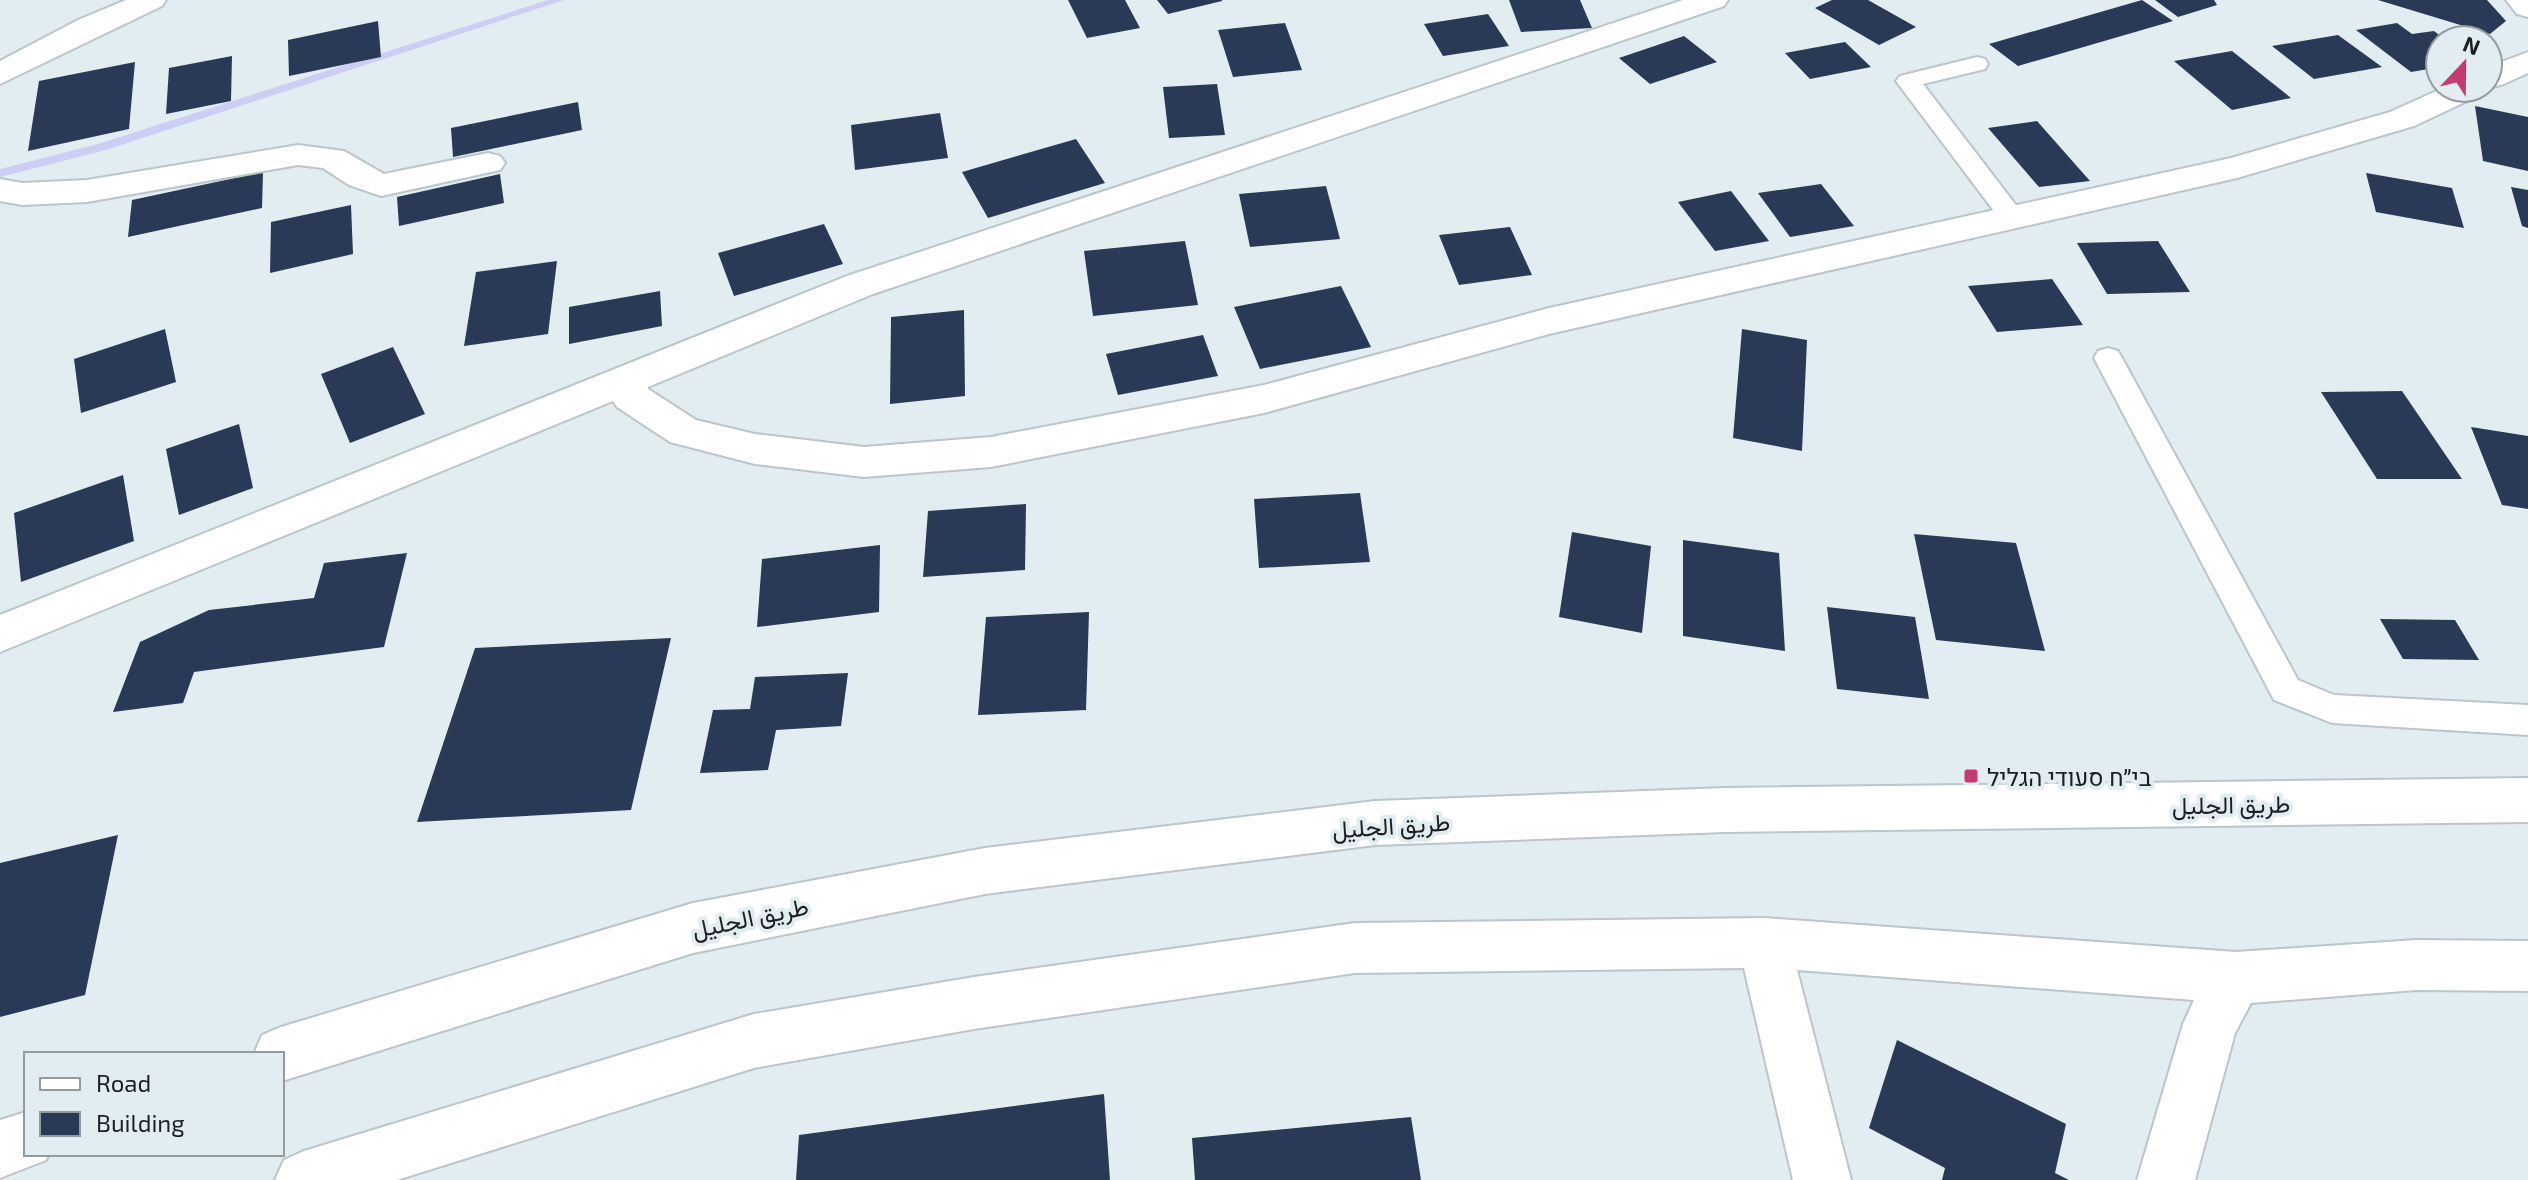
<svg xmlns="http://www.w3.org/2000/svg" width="2528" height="1180" viewBox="0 0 2528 1180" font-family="'Exo 2',Vazirmatn,Heebo,sans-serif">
<rect width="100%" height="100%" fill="#e2edf2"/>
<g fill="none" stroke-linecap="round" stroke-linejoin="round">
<path fill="#cdcef4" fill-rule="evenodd" d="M548,0h16l-458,150 -106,27v-8l98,-25z"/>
</g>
<path fill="#283a55" d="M1068,0h57l15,28 -53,10z
M1157,0h65v1l-54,13z
M1509,0h71l12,28 -71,4z
M1832,0h36l48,27 -37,18 -64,-37z
M2142,0l31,21 -155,45 -29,-22z
M2155,0h59l3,5 -39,12z
M2378,0h109l19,21 -16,13z
M1488,14l21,32 -66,10 -19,-32z
M378,21l3,36 -92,19 -1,-36z
M1285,23l17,47 -69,7 -15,-47z
M2397,23l15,11 22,-3 12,9h-6v27l-29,5 -55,-42z
M2338,35l44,32 -68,12 -42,-33z
M1684,36l33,26 -67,22 -31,-26z
M1845,42l26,25 -61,12 -25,-26z
M2232,51l59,47 -59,12 -58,-49z
M232,56l-1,45 -65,13 3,-46z
M135,62l-6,67 -101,22 11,-70z
M1217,84l8,51 -56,3 -6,-51z
M578,102l4,28 -129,27 -2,-29z
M2475,106l53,11v54l-45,-10z
M940,113l8,45 -93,12 -4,-45z
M2037,121l53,60 -51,6 -51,-59z
M1076,139l29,44 -117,35 -26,-46z
M263,172l-1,36 -134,29 4,-37z
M2366,173l86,15 12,40 -88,-16z
M500,174l4,29 -105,23 -2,-29z
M1821,184l33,42 -64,11 -32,-44z
M1326,186l14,53 -90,8 -11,-53z
M2511,187l17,3v38l-6,-2z
M1731,191l38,50 -54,10 -37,-49z
M351,205l2,49 -83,19 1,-51z
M824,224l19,40 -109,32 -16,-43z
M1510,227l22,48 -73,10 -20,-50z
M1185,241l13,64 -105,11 -9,-65z
M2158,241l32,51 -83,2 -30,-51z
M557,261l-9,73 -84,12 12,-74z
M2052,279l31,46 -86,7 -29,-46z
M1341,286l30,61 -111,22 -26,-62z
M660,291l2,35 -93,18v-37z
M964,310l1,86 -75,8 1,-87z
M165,329l11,53 -95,31 -7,-54z
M1742,329l65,11 -5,111 -69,-13z
M1203,335l15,41 -100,19 -12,-41z
M393,347l32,67 -75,29 -29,-69z
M2402,391l60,88h-85l-56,-87z
M239,424l14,64 -74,27 -13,-66z
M2471,427l57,9v73l-26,-4z
M123,475l11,66 -113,41 -7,-69z
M1360,493l10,69 -111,6 -5,-69z
M1026,504l-1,66 -102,7 5,-66z
M1572,532l79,14 -9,87 -83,-16z
M1914,534l102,9 29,108 -109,-11z
M1683,540l96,13 6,98 -102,-15z
M880,545l-1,67 -122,15 5,-68z
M407,553l-23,94 -190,25 -11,31 -70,9 27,-70 69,-32 105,-12 10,-35z
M1827,607l88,10 14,82 -92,-10z
M1089,612l-3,98 -108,5 8,-98z
M2380,619l75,1 24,40 -76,-1z
M671,638l-40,172 -214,12 58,-174z
M848,673l-7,53 -65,4 -8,40 -68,3 13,-63 37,-1 5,-32z
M118,835l-33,160 -85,22v-154z
M1897,1040l169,84 -11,49 14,7h-127l3,-12 -76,-40z
M1104,1094l6,86h-314l3,-45z
M1411,1117l10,63h-226l-3,-42z"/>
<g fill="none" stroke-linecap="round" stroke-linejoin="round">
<g stroke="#bbc5ca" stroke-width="4">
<path id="lane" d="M1977,57l8,2 3,5 -3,5 -62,15 102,133 -4,6h-18l-107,-142 4,-5z
M2108,348l10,3 4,7 176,322 36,15 194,10v30l-196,-12 -58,-23 -180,-342 4,-7z"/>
</g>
<g stroke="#bbc5ca" stroke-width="4">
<path id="street" d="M126,0h40l-4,6 -162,78v-23l78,-41z
M1683,0h45l-4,6 -851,288 -225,93v2l48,31 59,14 109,13 127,-10 273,-52 285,-77 682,-150 159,-46 53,-24h42l-5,7 -66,31 -177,52 -688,156 -285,79 -273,54 -127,10 -109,-13 -85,-22 -53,-35 -4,-6 -613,251v-37l847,-339z
M2506,0h22v17l-11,-3z
M2528,52v21c-14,6 -27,14 -42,15l2,-21z
M298,145l46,6 40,23 104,-21 12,3 5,7 -5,7 -119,26 -32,-11 -26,-17 -25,-3 -211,37 -65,3 -22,-4v-22l22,4 65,-3z
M1764,918l472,34 180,-12 112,1v50l-112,-1 -165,13 -16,30 -40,147h-58l46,-156 11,-24 -397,-30 54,210h-58l-49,-212 -389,5 -381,56 -220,39 -357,112h-122l9,-20 20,-9 450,-137 220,-37 381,-54z"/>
</g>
<g stroke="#bbc5ca" stroke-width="4">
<path id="primary" d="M2528,778v44l-803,10 -350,13 -390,49 -292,59 -411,128v-27h-28l8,-19 19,-8 412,-124 292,-55 390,-47 350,-13z
M26,1112v42h23l-3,6 -46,18v-58z"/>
</g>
<use href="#lane" fill="#fff" fill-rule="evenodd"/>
<use href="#street" fill="#fff" fill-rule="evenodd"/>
<use href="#primary" fill="#fff" fill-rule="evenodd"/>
</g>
<rect fill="#c53a71" stroke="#e2edf2" stroke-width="3" x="1963" y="768" width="16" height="16" rx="4"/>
<g text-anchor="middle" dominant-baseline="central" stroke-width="8" stroke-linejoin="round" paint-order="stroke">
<g font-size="24" fill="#1d2022" stroke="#e2edf2" text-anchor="start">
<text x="1987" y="776">בי״ח סעודי הגליל</text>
</g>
<g font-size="24" fill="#1d2022" stroke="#e2edf2">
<text transform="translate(2231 804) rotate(-1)">طريق الجليل</text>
<text transform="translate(1391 825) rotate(-4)">طريق الجليل</text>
<text transform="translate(750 917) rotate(-12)">طريق الجليل</text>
</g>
</g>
<rect x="24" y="1052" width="260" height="104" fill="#e2edf2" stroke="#939b9f" stroke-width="2"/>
<rect x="40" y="1078" width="40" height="12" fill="#ffffff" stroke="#939b9f" stroke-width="2"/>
<text x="96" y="1092" font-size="24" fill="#1d2022">Road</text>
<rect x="40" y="1112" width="40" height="24" fill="#283a55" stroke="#939b9f" stroke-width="2"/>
<text x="96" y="1132" font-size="24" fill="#1d2022">Building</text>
<g transform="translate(2464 64) rotate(22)"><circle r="38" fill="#e2edf2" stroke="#939b9f" stroke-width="2"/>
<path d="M0-6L14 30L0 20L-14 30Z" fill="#c53a71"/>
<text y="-12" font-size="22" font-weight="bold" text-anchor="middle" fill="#1d2022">N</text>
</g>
</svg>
